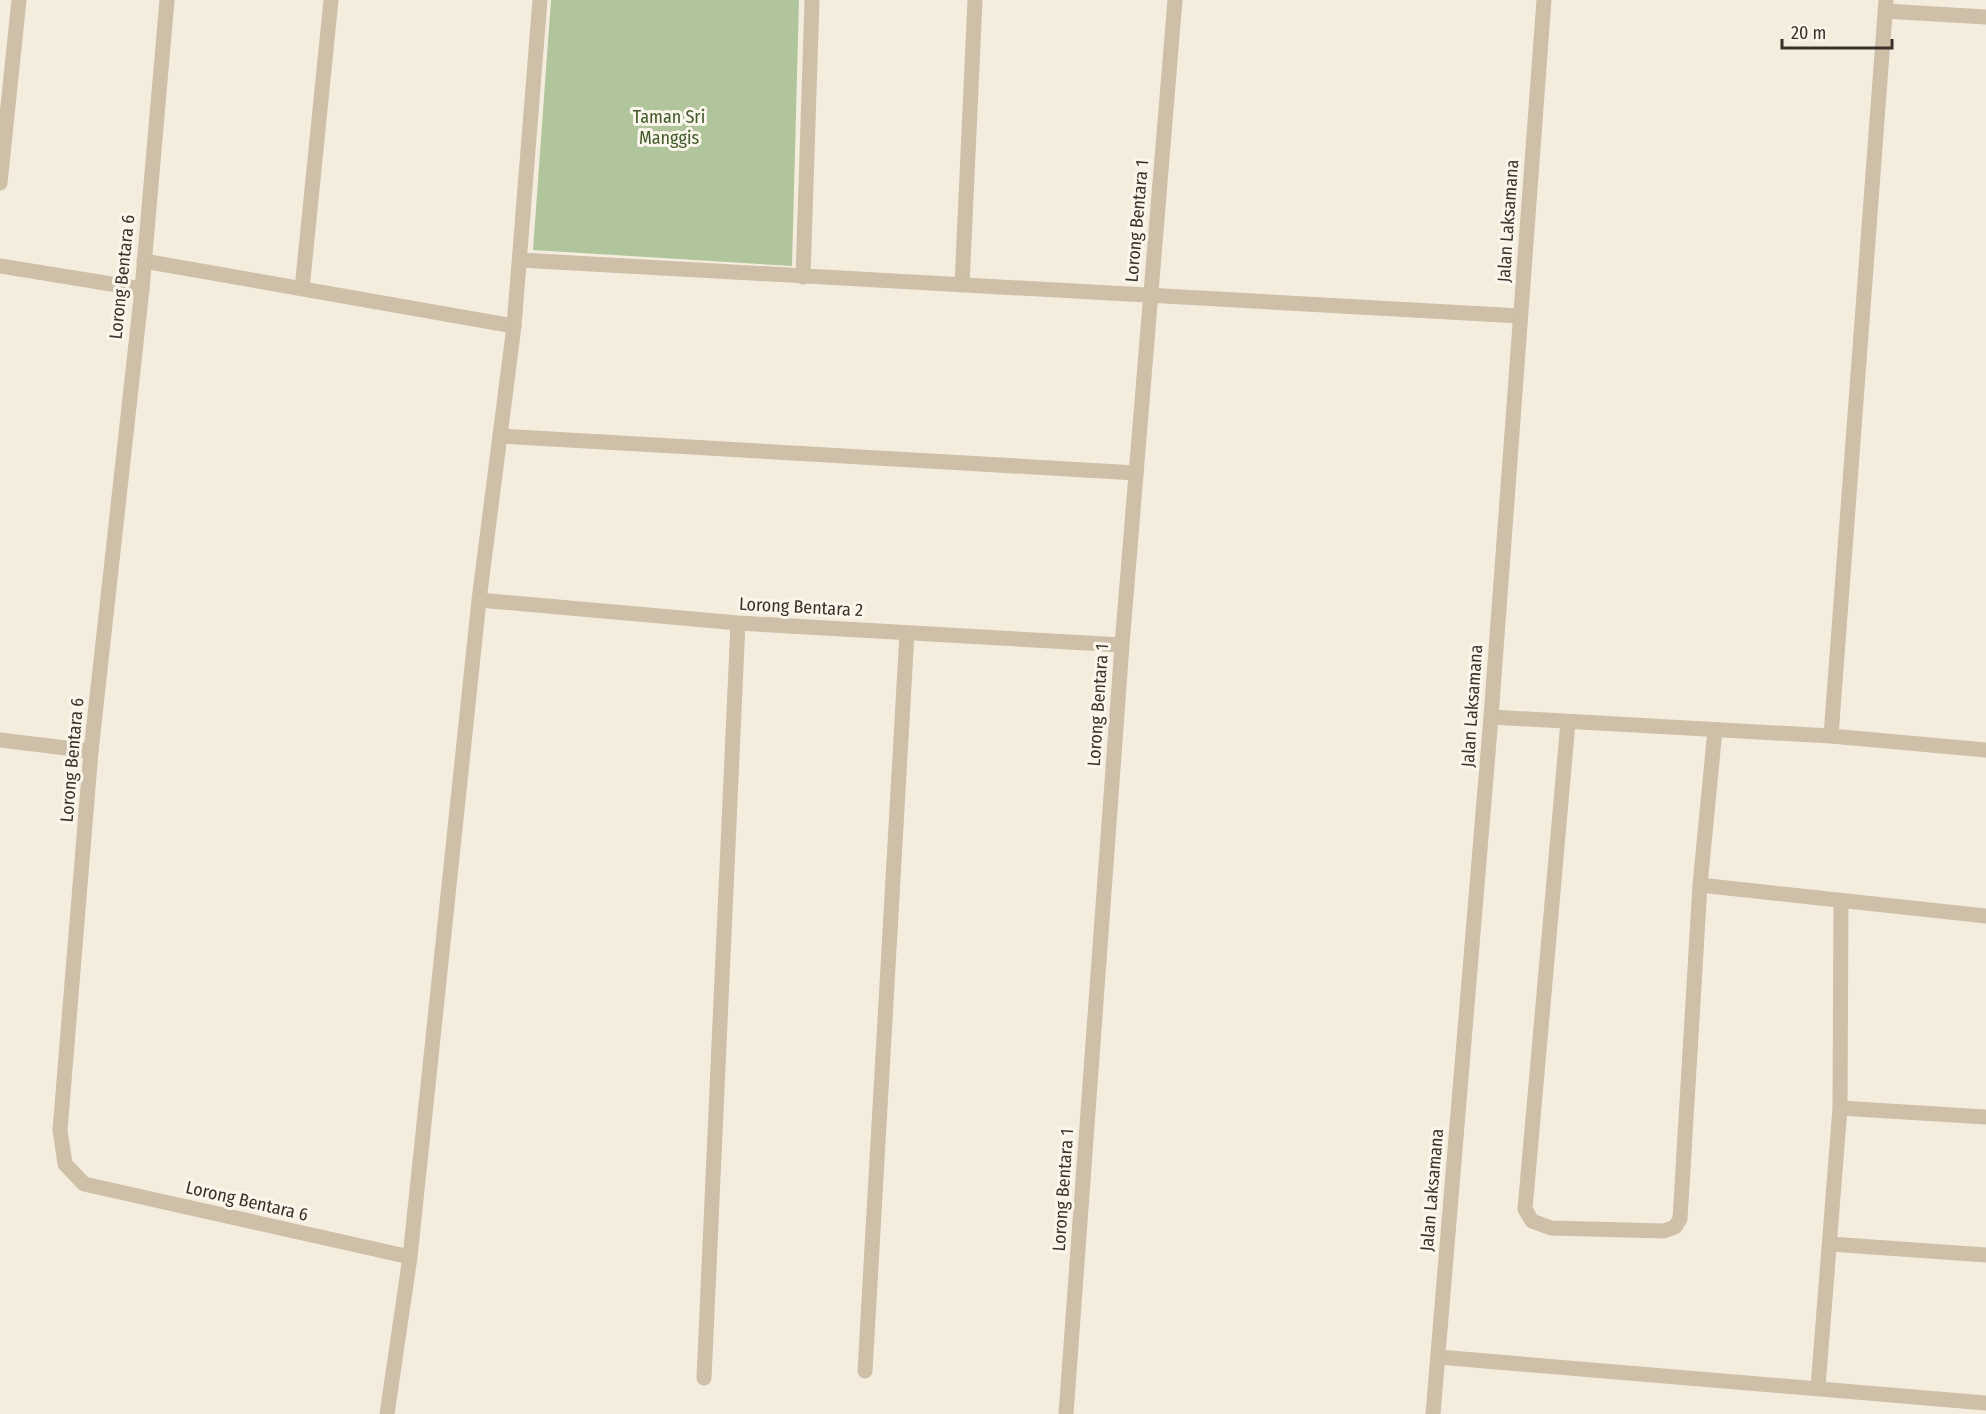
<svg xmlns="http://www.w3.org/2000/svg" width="1986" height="1414" viewBox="0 0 1986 1414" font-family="'Fira Sans Condensed',sans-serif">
<rect width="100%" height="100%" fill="#f4edde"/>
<path fill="#b1c59c" d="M551,0h248l-7,266 -259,-16z"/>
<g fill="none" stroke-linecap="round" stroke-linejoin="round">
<path stroke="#cebfa8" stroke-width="15" d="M0,183l19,-183
M144,261l370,65
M0,266l142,23
M962,285l13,-285
M302,289l29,-289
M500,436l636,37
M0,740l91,11
M865,1371l42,-738"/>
<path stroke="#cebfa8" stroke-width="15" d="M167,0l-25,289 -51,462 -31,379 5,34 19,20 326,73
M1885,11l101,6
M520,260l1000,56
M803,277l9,-277
M479,600l259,23 384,22
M1491,717l340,19 155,14
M1568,722l-43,487 7,12 19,7 113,3 11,-4 5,-8 20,-334 15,-155
M1831,736l55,-736
M1700,885l286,31
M1840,1108l1,-207
M1830,1244l156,11
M1438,1357l548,46
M704,1378l34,-755
M1818,1387l22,-279 146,9
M387,1414l23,-157 69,-657 35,-274 26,-326
M1066,1414l56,-769 53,-645"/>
<path stroke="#cebfa8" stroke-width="15" d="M1433,1414l58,-697 53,-717"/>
</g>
<g text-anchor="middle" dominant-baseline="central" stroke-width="6" stroke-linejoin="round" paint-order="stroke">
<g font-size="18" fill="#415a2b" stroke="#fbf6eb">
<text x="669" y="117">Taman Sri<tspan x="669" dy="21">Manggis</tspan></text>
</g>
<g font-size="18" fill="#3a3129" stroke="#fbf6eb">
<text transform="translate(1137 221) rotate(-85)">Lorong Bentara 1</text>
<text transform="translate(1508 221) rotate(-86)">Jalan Laksamana</text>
<text transform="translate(122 277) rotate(-84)">Lorong Bentara 6</text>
<text transform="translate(801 607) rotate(3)">Lorong Bentara 2</text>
<text transform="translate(1098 705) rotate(-86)">Lorong Bentara 1</text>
<text transform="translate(1472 706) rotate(-86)">Jalan Laksamana</text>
<text transform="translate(72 760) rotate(-85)">Lorong Bentara 6</text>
<text transform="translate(1063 1190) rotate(-86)">Lorong Bentara 1</text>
<text transform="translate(1432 1190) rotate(-85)">Jalan Laksamana</text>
<text transform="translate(247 1201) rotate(13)">Lorong Bentara 6</text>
</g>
</g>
<path d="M1782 39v9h110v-9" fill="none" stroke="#3a3129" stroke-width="3"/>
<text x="1791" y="39" font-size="18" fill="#3a3129" stroke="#fbf6eb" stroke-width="4.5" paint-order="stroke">20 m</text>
</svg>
